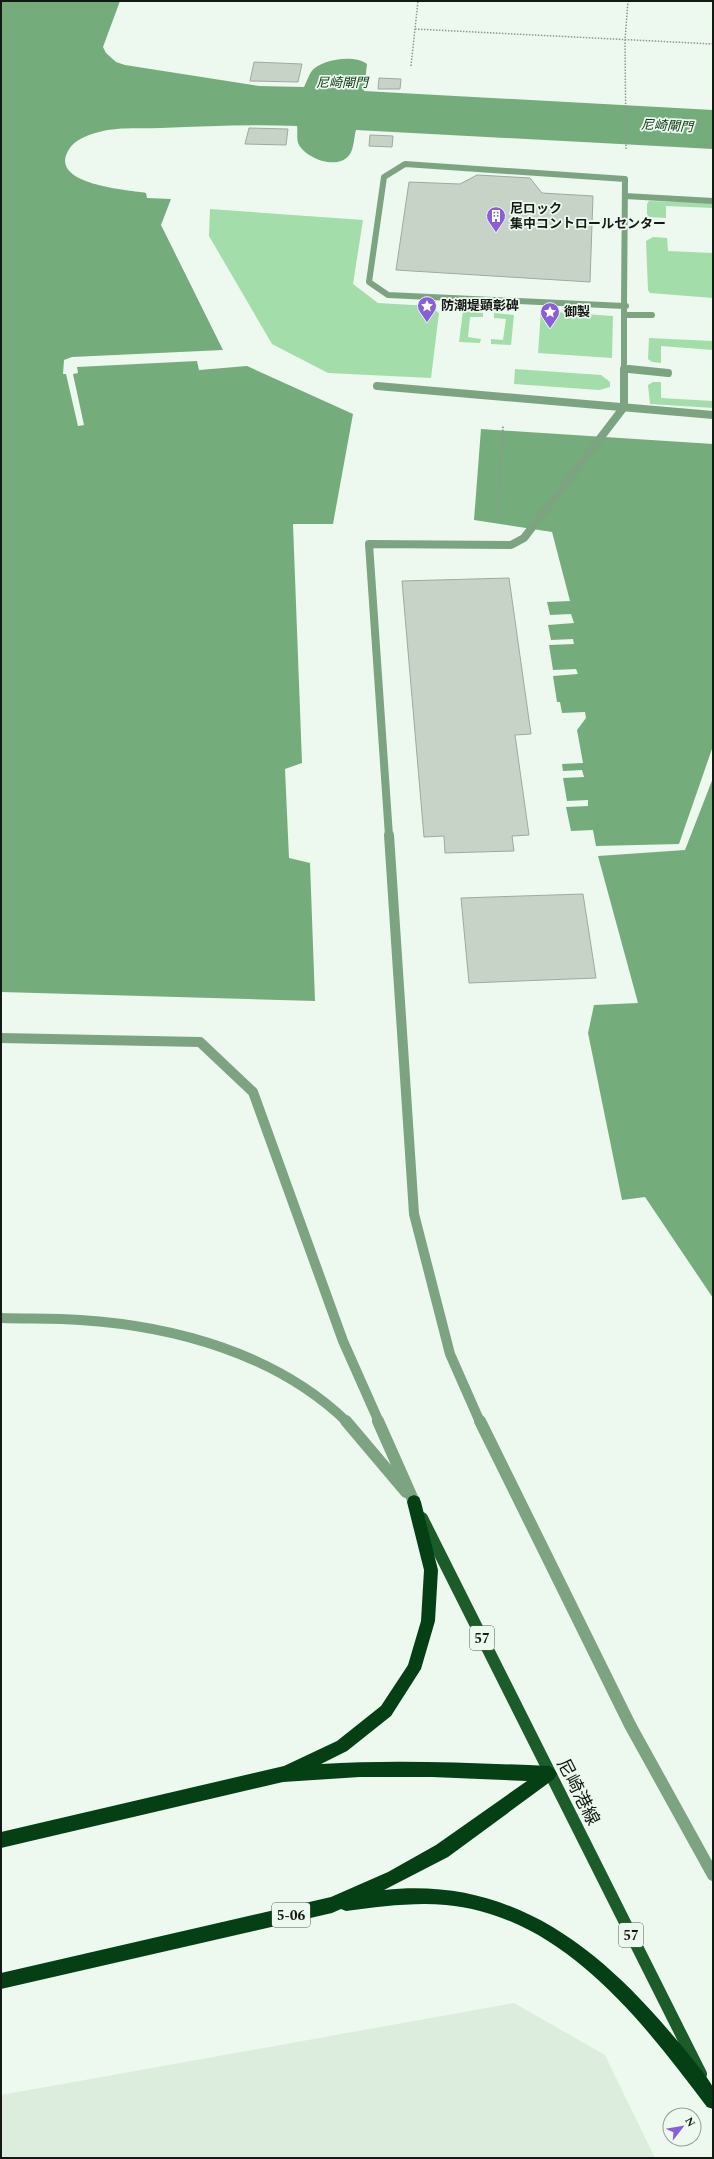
<svg xmlns="http://www.w3.org/2000/svg" width="714" height="2159" viewBox="0 0 714 2159" font-family="Spectral,'Noto Sans JP',serif">
<rect width="100%" height="100%" fill="#edf9ee"/>
<path fill="#dceddd" d="M514,2003l91,52 50,103h-654v-63z"/>
<path fill="#a3dda9" d="M649,201l64,2v5l-47,-2v12l-17,-1 -2,-3v-10z
M210,209l153,11 -10,64 25,19 52,3 9,7 -8,65 -103,-5 -56,-29 -63,-108z
M653,237l14,1 1,13 45,2v45l-63,-5 -2,-3 -2,-49z
M463,311l20,2v4h-13l-2,20 13,2 -1,4 -21,-1z
M541,311l72,5 -1,42 -74,-5z
M494,313l20,2 -3,30 -20,-1v-5l12,1 3,-21 -12,-1z
M649,338l64,3v9l-52,-4v17l-9,-1 -4,-3z
M515,369l86,6 9,7v5l-11,3 -85,-6z
M653,382h8v16l52,3v7l-63,-4 -2,-19z"/>
<path fill="#74ad7b" d="M1,1h119l-17,46 3,6 10,9 9,3 134,21 45,1c2,-4 4,-10 7,-15 9,-13 44,-18 56,-8l-3,27 349,19v39l-357,-19c-2,7 -2,18 -6,24 -11,17 -43,5 -51,-9 -3,-5 -1,-14 -2,-19 -45,-2 -90,0 -136,2 -19,1 -40,-1 -58,3 -13,3 -29,8 -35,20 -19,34 60,39 78,42l1,5 24,1 -10,26 62,125 -151,7 -8,3 -1,14h3l12,52 6,-1 -11,-51 5,-1 -1,-6 120,-6 2,9 48,-4 106,48 -20,110h-40l9,239 -17,6 4,89 21,5 5,138 -314,-9z
M481,429l232,15v302l-34,98 -83,2 -3,-16 -22,1 -5,-24 22,-1v-6l-21,1 -4,-23 21,-1 -2,-7 -19,1 -1,-7 21,-1 -6,-33 9,-12 -1,-6 -23,1 -2,-11h-3l-4,-26 25,-2 -2,-5 -23,1 -4,-25 25,-1 -1,-5 -22,1 -3,-15 26,-2 -3,-9 -21,1 -3,-13 23,-1 -18,-69 -78,-12z
M713,778v520l-68,-101 -23,3 -34,-167 6,-28 44,-2 -40,-147 87,-6z"/>
<path fill="#c8d3c8" stroke="#9ea99f" d="M254,62l48,2 -4,18 -48,-1z
M379,78l22,1 -1,10h-22z
M249,128l39,1 -2,16 -41,-1z
M370,135l23,1 -1,11 -23,-1z
M477,175l53,3 12,15 51,3 -3,86 -194,-12 13,-88 51,2z
M509,578l22,156 -16,1 14,100 -17,1 2,15 -69,2 -1,-17 -20,1 -22,-256z
M583,894l13,84 -127,5 -8,-85z"/>
<g fill="none" stroke-linecap="round" stroke-linejoin="round">
<path stroke="#8f978f" stroke-width="1.5" stroke-dasharray="1.5 1.5" stroke-linecap="butt" d="M415,29l298,15
M411,66l7,-65
M626,149l-1,-109 3,-39"/>
<path stroke="#8f978f" stroke-width="2" stroke-dasharray="1.5 1.5" stroke-linecap="butt" d="M498,515l5,-89"/>
<path stroke="#7ca480" stroke-width="6" d="M405,164l220,15 -1,127 -236,-11 -19,-13 15,-105z
M625,196l88,5
M624,306h2
M625,315h27
M624,369l16,1
M624,370v-64"/>
<path stroke="#7ca480" stroke-width="8" d="M629,369l39,4
M377,386l336,29
M389,836l-20,-292 142,1 13,-7 100,-131v-38"/>
<path stroke="#7ca480" stroke-width="10" d="M389,835l25,379 36,140 30,68
M1,1038l199,4 53,50 90,249 36,81
M1,1318c26,1 53,0 79,2 95,6 197,34 267,102"/>
<path stroke="#7ca480" stroke-width="12" d="M346,1421l60,71
M378,1421l36,81
M480,1421l150,304 83,150"/>
<path stroke="#1c5c29" stroke-width="12" d="M422,1518l279,556"/>
<path fill="#044014" fill-rule="evenodd" d="M414,1495l5,2 2,5 17,68 -3,51 -14,48 -30,47 -44,35 -26,13c76,-5 152,-1 228,2l5,3 3,5 -3,5 -106,78 -64,33c123,-13 209,52 285,141 7,8 43,50 44,57 1,7 0,15 0,21l-6,-2c-65,-86 -144,-191 -261,-202 -34,-3 -67,2 -100,6l-5,-2 -9,4 -331,76v-16l330,-76 57,-25 48,-27 91,-64 -95,-4h-72l-77,5 -282,66v-16l283,-66 53,-25 44,-35 27,-41 13,-44 3,-51 -17,-68 2,-5z"/>
</g>
<defs>
<g id="building-pin" transform="scale(1)"><path d="M0 17L-7.5 6A9.5 9.5 0 1 1 7.5 6Z" fill="#8a5ed8" stroke="#edf9ee"/><path d="M-4-6H4V6H1V3H-1V6H-4ZM-2.5-4.3h1.7v1.8h-1.7ZM.8-4.3h1.7v1.8H.8ZM-2.5-1h1.7V.8h-1.7ZM.8-1h1.7V.8H.8Z" fill="#fff"/></g>
<g id="sight-pin" transform="scale(1)"><path d="M0 17L-7.5 6A9.5 9.5 0 1 1 7.5 6Z" fill="#8a5ed8" stroke="#edf9ee"/><path d="M0-6L1.8-2.2L6-1.7L2.9 1.2L3.7 5.4L0 3.3L-3.7 5.4L-2.9 1.2L-6-1.7L-1.8-2.2Z" fill="#fff"/></g>
</defs>
<g fill-rule="evenodd">
<use href="#building-pin" x="496" y="216"/>
<use href="#sight-pin" x="427" y="306"/>
<use href="#sight-pin" x="550" y="312"/>
</g>
<g text-anchor="middle" dominant-baseline="central" stroke-width="3.5" stroke-linejoin="round" paint-order="stroke">
<g font-size="13" font-style="italic" fill="#0f3817" stroke="#edf9ee">
<text x="342" y="83">尼崎閘門</text>
<text transform="translate(667 126) rotate(3)">尼崎閘門</text>
</g>
<g font-size="13" font-weight="bold" fill="#151915" stroke="#edf9ee" text-anchor="start">
<text x="510" y="209">尼ロック<tspan x="510" dy="15">集中コントロールセンター</tspan></text>
<text x="441" y="306">防潮堤顕彰碑</text>
<text x="564" y="312">御製</text>
</g>
<g fill="#edf9ee" stroke="#565c56" stroke-width="1">
<rect x="470" y="1626" width="24" height="24" rx="3"/>
<rect x="272" y="1903" width="38" height="24" rx="3"/>
<rect x="619" y="1923" width="24" height="24" rx="3"/>
</g>
<g font-size="14" font-weight="bold" fill="#151915">
<text x="482" y="1638">57</text>
<text x="291" y="1915">5-06</text>
<text x="631" y="1935">57</text>
</g>
<g font-size="18" fill="#151915" stroke="#edf9ee">
<text transform="translate(578 1792) rotate(63)">尼崎港線</text>
</g>
</g>
<rect width="714" height="2159" fill="none" stroke="#151915" stroke-width="4"/>
<g transform="translate(682 2127) rotate(59)"><circle r="19" fill="#edf9ee" stroke="#979f97"/>
<path d="M0-3L7 15L0 10L-7 15Z" fill="#8a5ed8"/>
<text y="-6" font-size="11" font-weight="bold" text-anchor="middle" fill="#151915">N</text>
</g>
</svg>
